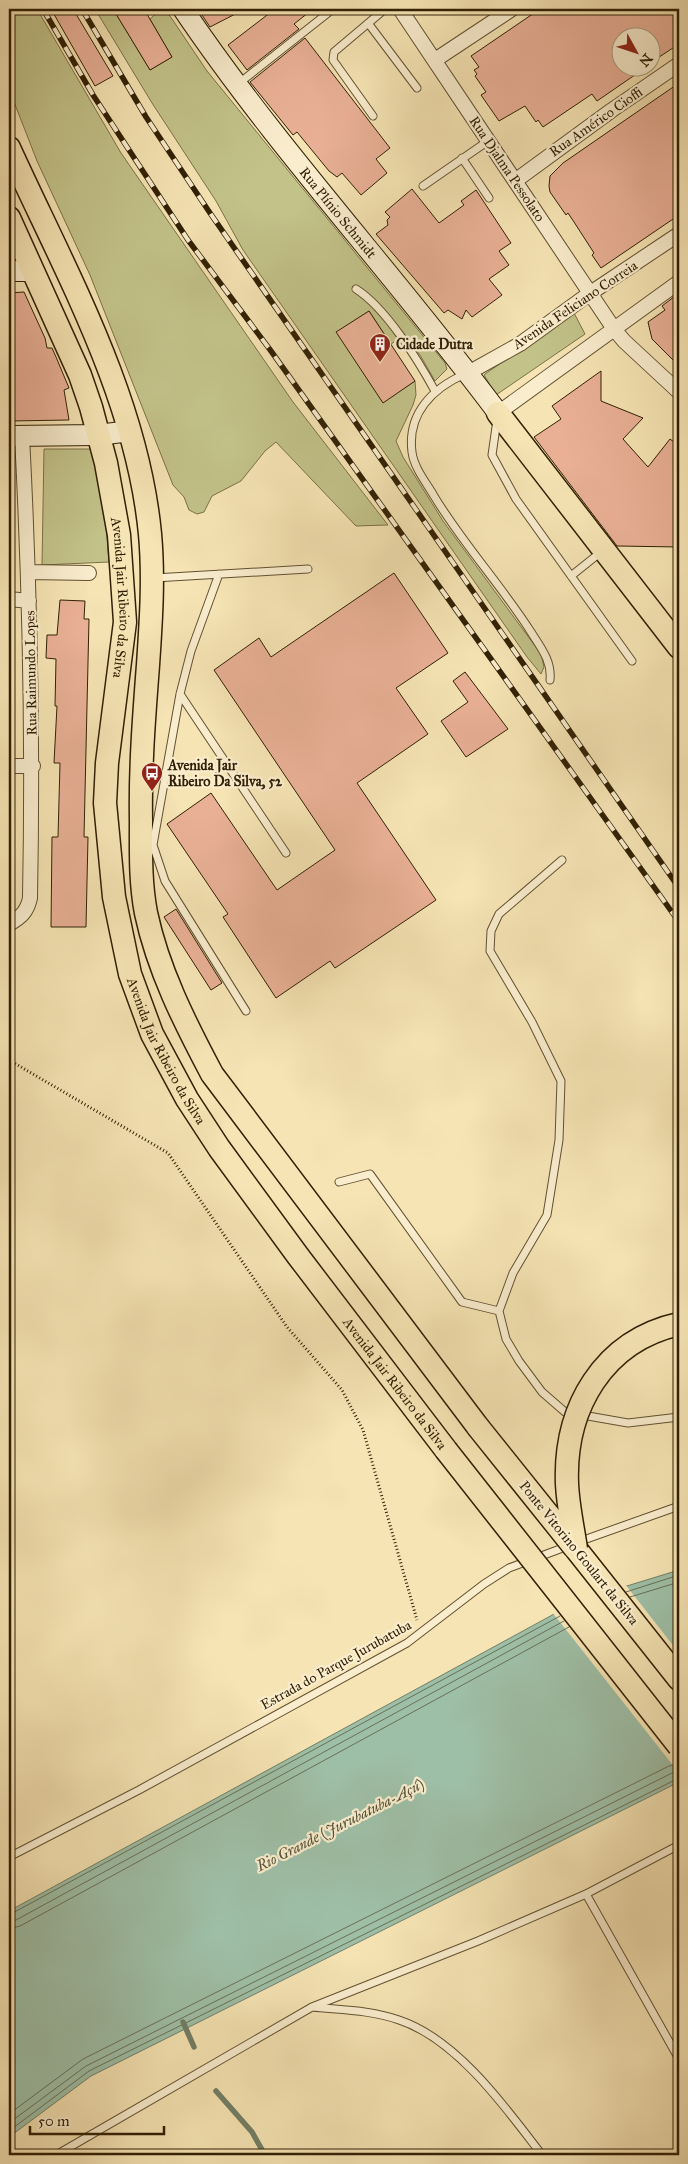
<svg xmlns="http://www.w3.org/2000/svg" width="688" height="2164" viewBox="0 0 688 2164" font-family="'IM FELL Great Primer',serif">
<rect width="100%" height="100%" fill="#f6e4b4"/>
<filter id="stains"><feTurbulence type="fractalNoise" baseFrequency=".004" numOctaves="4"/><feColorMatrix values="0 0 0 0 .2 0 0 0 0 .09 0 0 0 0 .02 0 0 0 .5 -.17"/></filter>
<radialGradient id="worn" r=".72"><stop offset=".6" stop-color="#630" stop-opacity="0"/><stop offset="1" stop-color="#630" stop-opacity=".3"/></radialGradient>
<path fill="#c2c289" stroke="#7a7147" d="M9,9h28l84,144 172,249 95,123 -32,1 -80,-84 -11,9 -24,30 -29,15 -8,16 -7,2 -8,-4 -5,-13 -11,-12 -83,-210 -53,-114 -28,-72z
M95,9h18l37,61 22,-13 -22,-38 9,-8h5l6,5 37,55 238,292 2,6 -12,12 -15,-26 -16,-19 -13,8 -22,-33 -32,21 46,70 32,-21 1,14 -3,10 -17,36 7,16 40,64 98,133 3,13 -3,7 -14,-17 -284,-407 -27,-49 -64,-98z
M574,313l11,21 -89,61 -12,-20 1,-1z
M44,449h49l13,76 3,37 -67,3z"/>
<path fill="#9ebfa7" stroke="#727f66" d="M679,1570v212l-588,294 -82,61v-226l569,-310z"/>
<path fill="#f6e4b4" d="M625,1584l54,69v120l-127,-161 25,-14z"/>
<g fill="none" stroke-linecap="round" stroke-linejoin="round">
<path stroke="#687056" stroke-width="1" d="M626,1592l53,-17
M630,1597l49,-15
M9,1915l551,-299
M9,1921l7,-1 548,-299
M9,1929l11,-3 549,-299
M9,2114l74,-55 586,-293 10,-2
M9,2123l77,-57 586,-293 7,-1
M9,2131l80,-60 590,-293"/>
<path stroke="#727f66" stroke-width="5.5" d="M183,2022l11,25
M216,2091l36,41 13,23"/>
</g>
<path fill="#e9b096" stroke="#312005" d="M51,9h22l40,67 -18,10z
M113,9h31l28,48 -22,13z
M198,9h47l-35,18z
M275,9h38l-19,15 5,5 -52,41 -19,-25z
M540,9h139v35l-29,19v-25h-30v30h25l-48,33 -5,-7 -49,33 -5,-7 -2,2 -11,-16 -26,15 -18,-26 5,-3 -11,-16 2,-2 -3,-4 5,-3 -8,-11z
M305,38l85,110 -14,11 11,14 -26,22 -19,-22 -5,4 -8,-6 -32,-39 -4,3 -43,-53z
M679,83v132l-78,53 -9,-13 2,-2 -20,-31 -6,-9 -2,2 -16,-23 -1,-6 1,-10 13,-13z
M412,189l27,34 25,-18 -3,-4 15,-11 35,53 -12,8 10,14 -20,14 13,16 -30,22 -6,-7 -4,9 -14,-9 -4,3 -68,-79 12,-9 -1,-5 3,-3 -5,-5z
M24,292l21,46 2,10h5l4,9 13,31 -5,2 5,30 -60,1v-128z
M679,293v73l-27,-27 -4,-17 17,-12 -3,-4z
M369,311l46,70 -32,22 -47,-71z
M601,371v30l42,17 -20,21 25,28 22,-28 9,7v101l-62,-1 -83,-109 27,-18 -9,-13z
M394,573l54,80 -52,35 32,46 -71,49 79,117 -101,68 -5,-7 -54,37 -53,-81 5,-3 -61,-90 44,-31 66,97 58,-40 -121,-180 45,-32 12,19z
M60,600l25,1 -1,18h5l-5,218h4l-2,90h-35l1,-90h6l2,-74h-6l3,-57h-2l1,-47 -10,-1 1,-23h10z
M465,672l43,57 -42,28 -25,-36 27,-19 -15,-21z
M176,909l46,74 -11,7 -47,-73z"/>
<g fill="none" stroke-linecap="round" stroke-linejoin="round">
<g stroke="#625131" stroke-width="9">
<path id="lane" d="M368,23l49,65
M238,84l95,-75
M373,116l-40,-56 1,-8 51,-43
M462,158l27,40
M423,186l65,-45
M356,289c30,19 62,71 79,102
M465,374c-32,14 -58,39 -53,78 2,16 14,30 22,44 29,48 67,89 97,136 10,16 21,29 19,48
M497,420l-5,35 24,44 116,162
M219,574l-28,77 -11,43 -27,151 12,36 81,130
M571,576l30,-24
M154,578l154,-9
M180,694l106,159
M562,860l-63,54 -8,17 -1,20 42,71 29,59 -2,59 -12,75 -34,58 -14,38 7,28 13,22 23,31 23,20 63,11 51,-6
M339,1182l31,-8 92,128 37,9
M578,1542l101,-36
M9,1857l130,-67 268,-147 77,-59 25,-16 59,-22
M586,1894l93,165
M312,2007c29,3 59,3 87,13 58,19 107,88 143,135
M56,2155l256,-148 166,-66 108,-47 93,-49"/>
</g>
<g stroke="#625131" stroke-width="16">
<path id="street" d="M400,9l214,320 10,12 55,51
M435,60l77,-51
M515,181l97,-71 67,-46
M468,373l52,-29 69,-50 90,-60
M498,413l181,-131
M29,572l60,1
M9,599l20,2
M9,766h24
M9,924c12,-7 18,-12 21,-26 3,-154 0,-308 -8,-462"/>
</g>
<g stroke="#312005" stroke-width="22">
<g id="secondary">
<path id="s1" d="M183,9c96,142 213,267 315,404"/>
<path d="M9,271h22"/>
<path d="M9,436l89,-1 32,-4"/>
</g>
</g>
<g stroke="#312005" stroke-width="25">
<g id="primary">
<path d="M9,148c56,123 128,249 141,386 4,44 1,87 -2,131 -4,52 -8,103 -7,155 0,31 -1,62 5,93 12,57 39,110 66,161l266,353"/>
<path id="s2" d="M9,218l71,157 11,32 15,56 13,72 6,87 -18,141 -2,40 9,94 16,77 22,60 35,65 32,49 79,108 148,194"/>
<path d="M498,413l181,234"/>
<path d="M576,1549l103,130"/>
</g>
</g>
<path stroke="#312005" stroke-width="3" stroke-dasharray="1 2.5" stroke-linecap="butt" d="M9,1060l159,93 119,174 55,63 21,40 54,190"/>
<use href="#lane" stroke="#f9edce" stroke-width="7"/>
<use href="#street" stroke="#f9edce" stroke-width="14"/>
<use href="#secondary" stroke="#f9edce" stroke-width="20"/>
<use href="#primary" stroke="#f6e4b4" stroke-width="22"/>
<g stroke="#312005" stroke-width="5.5">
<path id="rail" d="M43,9l50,86 95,145 83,111 408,571
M82,9l64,108 64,96 469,675"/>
</g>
<use href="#rail" stroke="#f9edce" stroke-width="4" stroke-dasharray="11" stroke-linecap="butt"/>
<g stroke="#312005" stroke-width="25" stroke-linecap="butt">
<path id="primary-bridge" d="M478,1427l97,121
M446,1450l233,296
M576,1549c-3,-21 -8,-43 -9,-65 -3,-76 36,-143 112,-160"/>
</g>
<use href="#primary-bridge" stroke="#f6e4b4" stroke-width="22"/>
</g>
<defs>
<g id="building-pin" transform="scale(1.125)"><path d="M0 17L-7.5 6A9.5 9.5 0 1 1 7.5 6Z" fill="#8f2418" stroke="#f9edce"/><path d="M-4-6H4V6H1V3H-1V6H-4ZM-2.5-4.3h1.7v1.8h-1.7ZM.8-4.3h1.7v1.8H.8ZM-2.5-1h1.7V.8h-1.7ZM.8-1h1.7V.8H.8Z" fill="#fff"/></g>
<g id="bus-pin" transform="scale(1.125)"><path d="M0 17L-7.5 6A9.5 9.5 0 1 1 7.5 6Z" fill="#8f2418" stroke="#f9edce"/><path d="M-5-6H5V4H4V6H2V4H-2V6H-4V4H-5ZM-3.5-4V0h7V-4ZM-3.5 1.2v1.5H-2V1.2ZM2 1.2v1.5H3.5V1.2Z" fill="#fff"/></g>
</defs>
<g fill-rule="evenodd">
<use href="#building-pin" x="380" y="344"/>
<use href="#bus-pin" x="152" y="773"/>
</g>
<g text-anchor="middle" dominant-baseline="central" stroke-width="4.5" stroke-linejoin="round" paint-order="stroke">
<g font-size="14" fill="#312005" stroke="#f9edce">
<text transform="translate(596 122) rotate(-35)">Rua Américo Cioffi</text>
<text transform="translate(507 169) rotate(56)">Rua Djalma Pessolato</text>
<text stroke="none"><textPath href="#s1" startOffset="256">Rua Plínio Schmidt</textPath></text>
<text transform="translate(575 305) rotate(-34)">Avenida Feliciano Correia</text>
<text stroke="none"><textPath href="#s2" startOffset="400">Avenida Jair Ribeiro da Silva</textPath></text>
<text transform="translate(31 673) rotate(-91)">Rua Raimundo Lopes</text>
<text stroke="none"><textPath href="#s2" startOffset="865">Avenida Jair Ribeiro da Silva</textPath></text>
<text stroke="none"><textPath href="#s2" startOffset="1270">Avenida Jair Ribeiro da Silva</textPath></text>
<text transform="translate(579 1553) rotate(51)">Ponte Vitorino Goulart da Silva</text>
<text transform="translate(336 1665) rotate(-29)">Estrada do Parque Jurubatuba</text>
</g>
<g font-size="14" font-weight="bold" fill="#312005" stroke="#f9edce" text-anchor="start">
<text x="396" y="344">Cidade Dutra</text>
<text x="168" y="765">Avenida Jair<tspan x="168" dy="16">Ribeiro Da Silva, 52</tspan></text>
</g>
<g font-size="15" font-style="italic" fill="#525036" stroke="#f9edce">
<text transform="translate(340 1825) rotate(-27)">Rio Grande (Jurubatuba-Açú)</text>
</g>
</g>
<rect width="688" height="2164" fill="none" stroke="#f6e4b4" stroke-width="30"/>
<rect x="10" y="10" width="668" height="2144" fill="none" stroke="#312005" stroke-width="2.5"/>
<rect x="15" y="15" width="658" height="2134" fill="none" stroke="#312005"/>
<g transform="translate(636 52) rotate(130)"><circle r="24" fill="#f9edce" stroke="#a99b7e"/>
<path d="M0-4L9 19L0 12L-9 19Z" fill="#8f2418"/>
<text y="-8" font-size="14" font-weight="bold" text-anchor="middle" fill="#312005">N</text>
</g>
<path d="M30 2126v8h134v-8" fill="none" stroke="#312005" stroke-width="2.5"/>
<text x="38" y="2126" font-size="15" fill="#312005" stroke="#f9edce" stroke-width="4" paint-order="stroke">50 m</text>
<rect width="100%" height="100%" filter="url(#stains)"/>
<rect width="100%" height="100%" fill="url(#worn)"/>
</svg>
